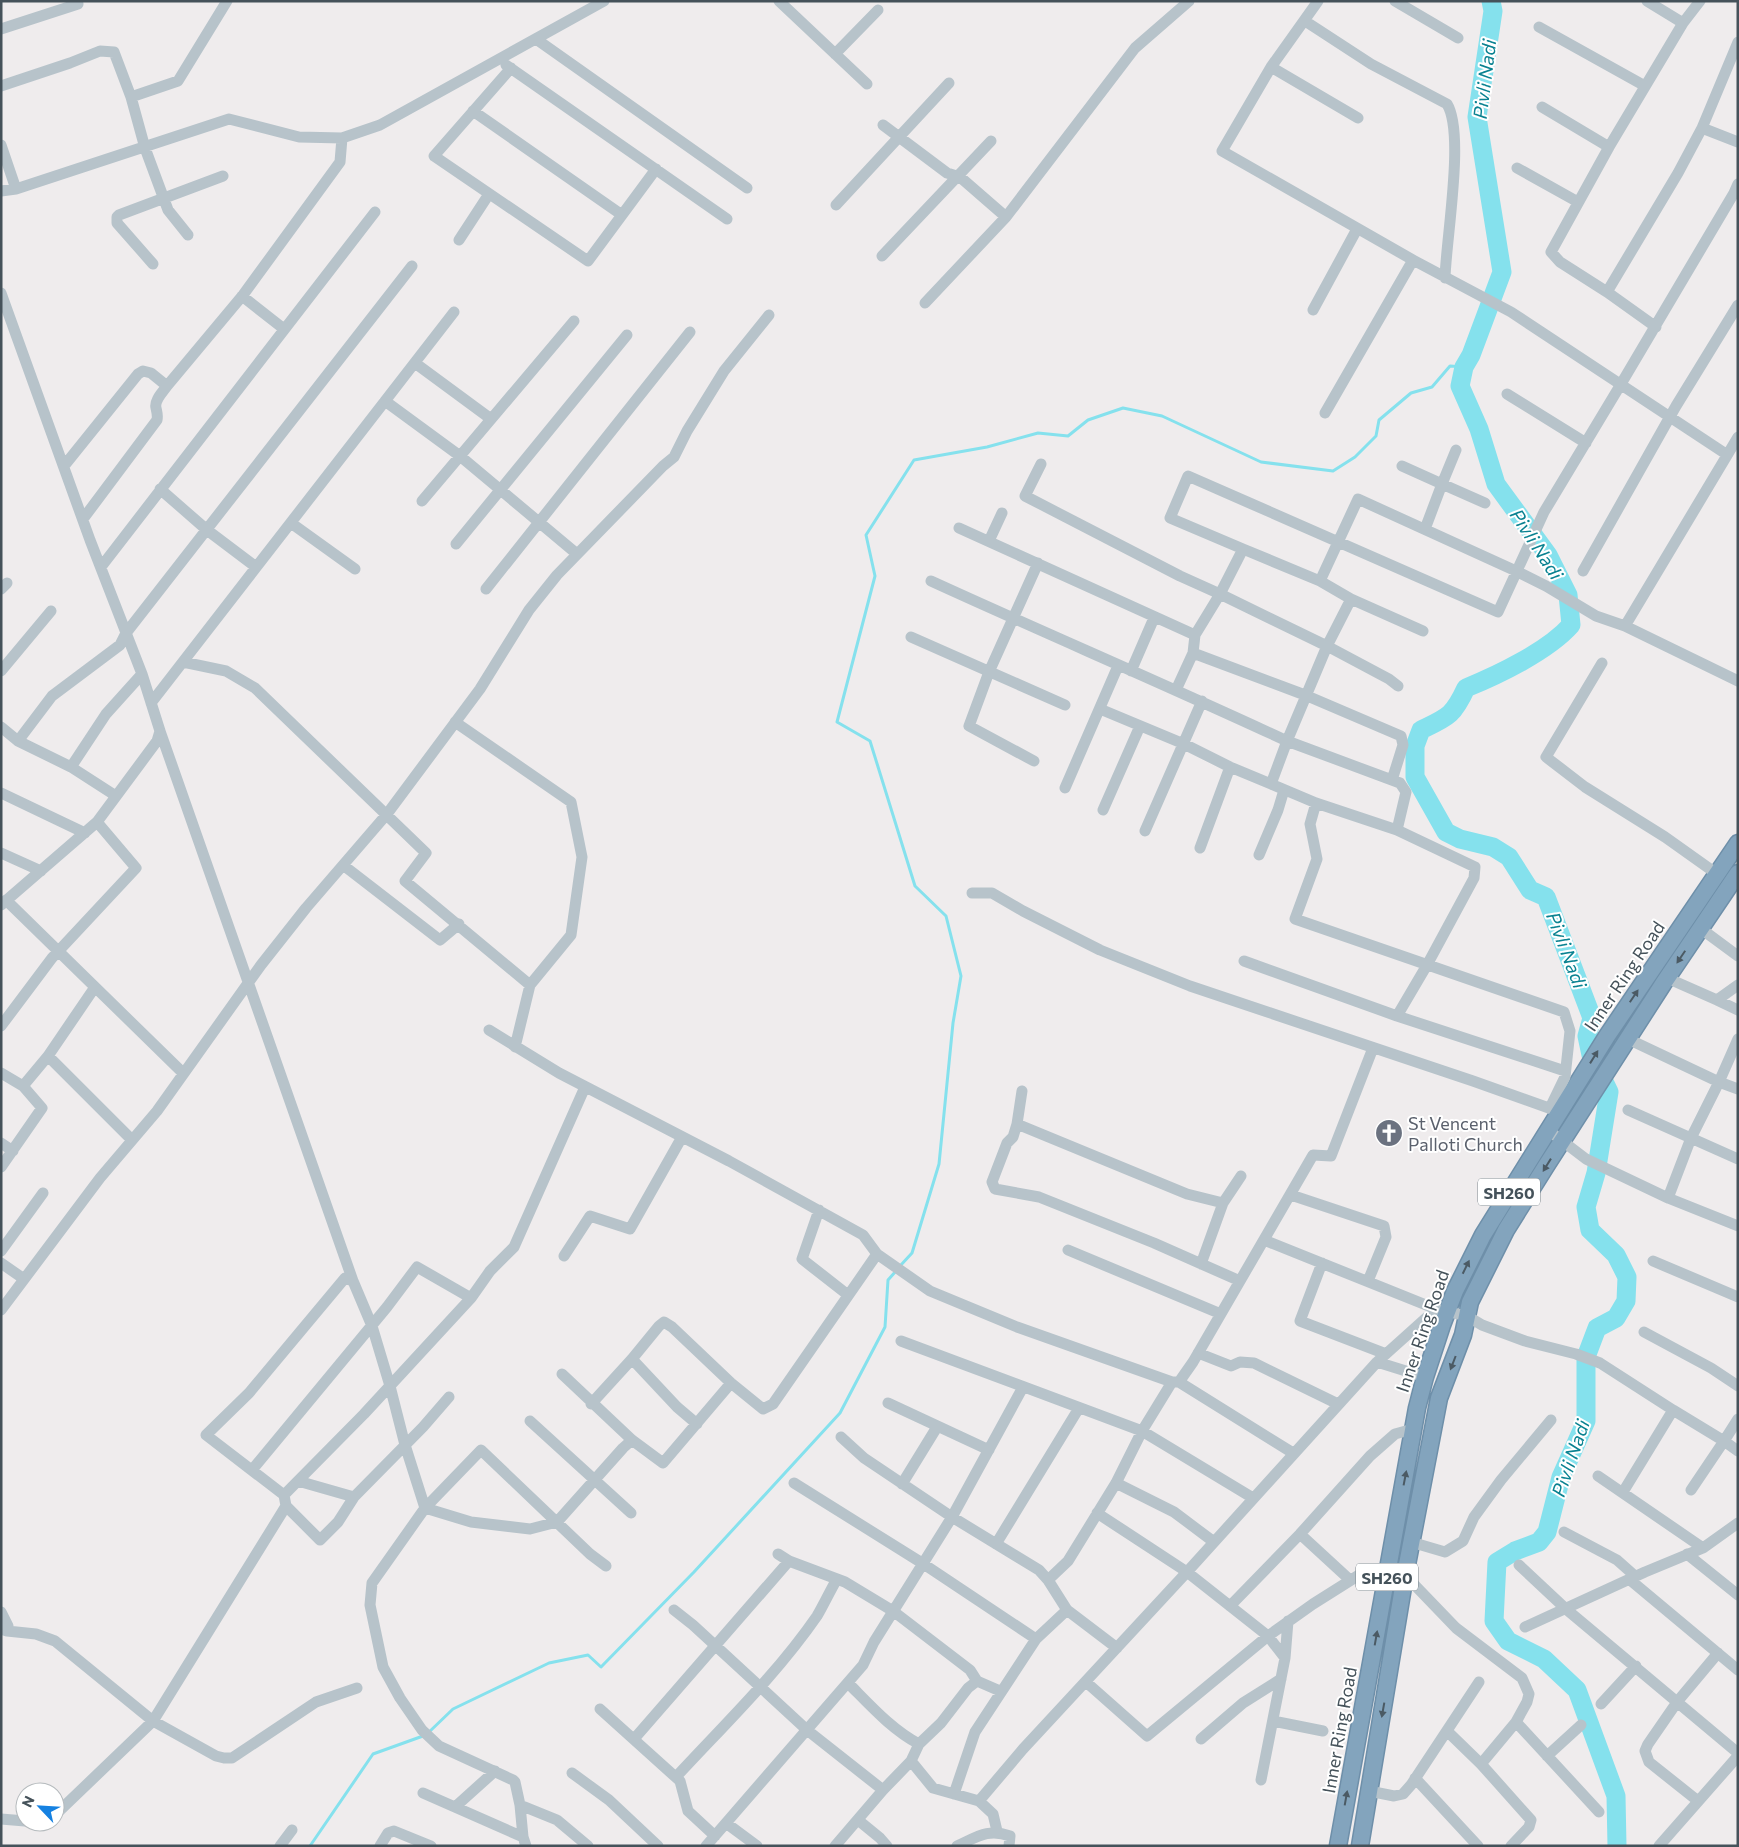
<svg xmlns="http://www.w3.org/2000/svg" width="1739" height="1847" viewBox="0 0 1739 1847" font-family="Commissioner,sans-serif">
<rect width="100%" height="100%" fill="#efeced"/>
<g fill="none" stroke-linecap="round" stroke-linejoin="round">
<path stroke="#85e1ed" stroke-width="3" d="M900,1266l12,-13 27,-89 14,-141 8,-47 -15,-60 -31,-30 -45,-145 -33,-19 38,-146 -9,-41 48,-75 73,-13 51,-14 30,3 20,-16 35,-12 39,8 99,46 72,9 22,-14 21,-21 3,-16 32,-27 21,-6 18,-21 14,1
M428,1733l25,-24 96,-46 39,-8 13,12 93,-95 146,-159 45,-86 3,-47 8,-9
M310,1846l63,-92 50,-18"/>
<path stroke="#85e1ed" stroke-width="19" d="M1491,1l2,10 -16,106 25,155 -31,83 -7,12 -4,19 19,43 17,55 52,71 20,40 3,30c-23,26 -73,50 -105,63 -13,28 -18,29 -45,42l-6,16v31l31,55 14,7 33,8 16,10 21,33 16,7 46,121 -5,18 4,19 18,37 -13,81 -10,34 4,23 26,25 11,22 -1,24 -10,17 -19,10 -11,29v64l-25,56 -14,55 -8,10 -24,9 -18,11 -3,59 14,20 36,18 33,31 39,106 1,50"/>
<g stroke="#6e8fa9" stroke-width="19">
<path id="highway" d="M1338,1846l79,-438 8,-31 17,-52 13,-34 28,-56 124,-199 131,-193
M1360,1846l45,-271 34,-177 24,-63 7,-33 36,-72 40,-64 117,-182 75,-111"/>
</g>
<path stroke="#b7c3ca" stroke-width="11" d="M779,1l88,83
M1318,1l-47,66 87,51
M1395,1l63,37
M1647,1l36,22 -74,124 -58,105 9,10 47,30 49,35
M1305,21l66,43 76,40c18,29 -1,135 -2,174
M1683,23l17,-22
M1539,27l106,59
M1,29l77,-25
M536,39l211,149
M835,54l43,-44
M506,65l221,154
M1271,67l-49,84 191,109 98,52 215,142
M511,68l-77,88 154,105 68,-92
M1,86l69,-23 30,-12 14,1 17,45 14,51 23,62 20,25
M131,97l47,-16 49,-80
M1542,107l67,40
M473,111l149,104
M883,125l64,48 13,4 46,40
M1702,128l36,14
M1,145l15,44
M1517,168l61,34
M1,191l15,-2 213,-70 70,18 43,1 38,-13 224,-124
M836,205l113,-122
M459,240l30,-46
M882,256l109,-115
M153,264l-36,-41v-6l2,-2 104,-39
M1607,292l71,-119 24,-45 36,-86
M1,293l89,247 52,134 18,57 -3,10 -60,81 -96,83
M242,296l42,33
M925,303l81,-86 129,-169 54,-47
M1313,310l44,-81
M415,363l76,56
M1507,394l79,49
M385,401l75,55 117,98
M1325,413l88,-153
M1738,437l-113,189 113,55
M1456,450l-14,34 43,19
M1041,464l-16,32 155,80 40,18 23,-45 77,32 38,-82 158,72 30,15 50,30 29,10
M64,466l74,-92 5,-3 8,2 16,13
M1402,466l40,18 -17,45
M160,489l47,41 49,37
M422,501l152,-180
M83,519l74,-99c1,-5 0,-7 -1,-12 -2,-8 7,-16 11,-22l76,-91 97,-133 2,-24
M291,523l64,46
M959,528l236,107 -2,18 -17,37
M989,541l13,-28
M456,544l171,-209
M1243,549l-73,-31 18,-42 310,136 46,-100 77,-128 113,-191 4,-9
M101,567l274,-355
M1583,571l93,-165 62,-101
M931,581c118,54 238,105 356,160l-16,43 45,19 81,27
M1,589l6,-6
M486,589l204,-257
M1351,599l72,32
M1195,635l25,-41 107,52 24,-47 -31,-18
M911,637l154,68
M1193,653l112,42 96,41 2,9 -11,35
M183,662l43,9 29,17 171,165 -21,28 125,104
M1602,663l-56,94 39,30 80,50 52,37
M1,671l50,-60
M1131,671l23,-53
M151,703l303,-391
M1100,709l84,35 46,23 41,17
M455,722l116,80 11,55 -11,78 -41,50 -15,62
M1,727l17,14 53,26 45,29
M160,731l193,550
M18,741l34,-45 68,-51 6,-12 286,-367
M1034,761l-65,-35 20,-54 49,-109
M71,767l35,-53 36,-40
M1065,788l53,-122
M1,793l84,40
M1316,803l-6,21 7,35 -22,60 269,93 6,19 -5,46 -15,31
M1103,810l37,-84
M1145,831l57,-130
M1200,848l30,-81
M1,853l40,18
M1259,855l19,-45 6,-20
M343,865l97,75 19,-16
M972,893h20l31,18 77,39 90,36 283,95 87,31
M6,900l177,173
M1700,928l38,28
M1244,961l153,55 168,55
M1667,978l50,22 21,-15
M1717,1000l21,10
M1397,1016l30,-51 47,-87 1,-11 -78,-37 9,-38 -6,-9 -113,-42 40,-95 62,33 9,7
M1,1026l51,-68 84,-90 -39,-46
M489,1030l70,43 170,88 134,74 14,19 53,37 87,36 155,55
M1628,1039l91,43 19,7
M48,1056l84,84
M1,1073l22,13 19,22 -41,59
M23,1086l25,-30 47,-69
M1022,1091l-5,33 170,70 36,9 -22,61
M1628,1110l110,49
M1017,1124l-4,13 -6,6 -15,39 3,7 44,8 115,46 86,38
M1548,1130l38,29 82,39 23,-60 28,-56 19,-43
M1,1143l12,8
M1291,1195l93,31 2,11 -18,44
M1668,1198l70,28
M1223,1203l18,-27
M819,1210l-17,49 46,36
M1264,1240l172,69 31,7 15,9 43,16 51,13 24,9 73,47
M1068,1250l153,64
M1,1251l42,-58
M564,1256l26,-40 40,13 52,-92
M1653,1261l85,36
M1,1263l23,16
M1322,1263l-22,58 86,33
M471,1298l19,-27 24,-24 71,-160
M1,1310l99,-132 57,-67 104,-146 45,-57 81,-94 93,-125 49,-79 28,-35 106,-109 11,-9 13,-26 37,-60 45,-56
M1644,1332l67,36 27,18
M901,1341l241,90 111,67
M1198,1353l33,13 9,-4 14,1 84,41
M632,1359l45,48 20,17
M1377,1362l48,15
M562,1374l70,66 31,23 68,-80
M1179,1382l114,71
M888,1403l101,47
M591,1404l41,-45 27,-33 5,-4 8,5 59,56 32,26 10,-5 104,-150
M530,1421l101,92
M841,1437l23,21 88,59 87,53 9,10 19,30 50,38
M252,1470l135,-163 30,-40 54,31 -107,116 -80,81
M1598,1476l105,72
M298,1481l56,16
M794,1483l128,80 114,76
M1116,1483l58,29 40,30
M902,1484l35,-57
M1691,1490l33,-49 14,10
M1623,1492l50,-82 51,31 14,-22
M286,1506l34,34 18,-18 16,-25 69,-70 26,-30
M1097,1513l90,59 81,64 45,-32 46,-29 11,-4 35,4 51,53 66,50 7,16 -2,8 -11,20 -35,42 50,56 -2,7 -18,19
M1564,1532l53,28 18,16
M1300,1534l50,46
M1411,1542l34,10 18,-11 11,-24 27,-37 50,-60
M996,1544l83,-136
M778,1554l11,7 56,21 48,29 77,59 7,11 23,10
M1687,1554l51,41
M1519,1565l47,44 172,144
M1629,1579l109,91
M1048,1580l20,-19 48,-78 26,-52 30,-49h7l14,-20 120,-207 18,1 42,-108
M1230,1606l70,-72 70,-78 25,-22 18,-5
M674,1610l19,15 114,105 76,60 -48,56
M1,1612l7,14 -1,5 -6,-2
M1525,1627l120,-55 58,-24 35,-25
M7,1631l29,3 19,7 98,80 133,-215 -2,-11 -78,-60 43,-42 96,-115 8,3 19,45 18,60 15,59 20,63 46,14 59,7 27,-7 66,-74 9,-8
M1086,1682l61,54 121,-100 17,22
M848,1683c22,22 43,46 71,61l-8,17 -28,29
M1601,1704l35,-38
M600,1709l80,72 8,30 27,25
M1273,1721l50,10
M1516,1722l83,90
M1447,1731l34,33
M634,1739l155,-178
M1201,1739l42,-36 38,-24
M919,1744l22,-21 27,-35 9,-7
M1547,1756l34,-31
M911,1761l22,27 46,13 14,13 4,17
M572,1773l37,27 49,46
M676,1777c48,-52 101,-103 141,-161 7,-12 13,-25 20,-37
M1415,1778l63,68
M1261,1780l24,-122 3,-37
M1369,1791l25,5 9,-2 8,-9 68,-103
M423,1793l100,44
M954,1794l21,-62 61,-93 31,-29
M979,1801l44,-52 164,-177 190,-210 59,-53
M1698,1801l-49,-39 -4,-11 3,-7 29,-42 41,-49
M520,1805l-5,-23 -2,-2 -74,-34 -17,-16 -22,-32 -17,-31 -13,-62 2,-22 53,-75 56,-58 109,104 16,12
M455,1807l40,-36
M55,1815l98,-94 63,35 8,2h8l84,-56 41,-14
M1,1819l24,2
M858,1820l22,18 7,8
M726,1823l31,23
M280,1846l12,-16
M380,1846l8,-13 6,-2 37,15
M526,1846l-3,-9 -3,-32 37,15 31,26
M706,1846l157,-181 11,-23 78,-125 71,-130
M957,1846c20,-9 31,-18 53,-10l-1,10
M1659,1846l79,-90"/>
<use href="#highway" stroke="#83a4bd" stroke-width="16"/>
</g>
<defs><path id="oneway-solid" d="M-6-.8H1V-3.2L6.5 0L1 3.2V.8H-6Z" transform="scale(1.25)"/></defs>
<g fill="#4b5a64">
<use href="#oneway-solid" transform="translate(1681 957) rotate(124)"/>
<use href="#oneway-solid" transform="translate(1634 996) rotate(-56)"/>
<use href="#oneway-solid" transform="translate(1594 1057) rotate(-58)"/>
<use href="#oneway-solid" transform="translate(1547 1165) rotate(122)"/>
<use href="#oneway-solid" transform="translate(1466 1267) rotate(-64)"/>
<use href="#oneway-solid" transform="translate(1453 1363) rotate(111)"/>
<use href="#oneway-solid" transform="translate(1405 1478) rotate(-79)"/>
<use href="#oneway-solid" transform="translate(1376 1638) rotate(-80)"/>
<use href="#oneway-solid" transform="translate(1383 1710) rotate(100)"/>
<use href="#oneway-solid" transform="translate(1346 1798) rotate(-80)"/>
</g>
<defs>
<g id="church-disc" transform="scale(1.4375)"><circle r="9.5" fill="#6b7280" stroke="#fff"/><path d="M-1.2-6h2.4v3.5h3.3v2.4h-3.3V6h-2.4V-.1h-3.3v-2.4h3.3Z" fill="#fff"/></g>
</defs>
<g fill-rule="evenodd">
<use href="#church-disc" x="1389" y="1133"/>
</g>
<g text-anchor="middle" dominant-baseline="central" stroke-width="4" stroke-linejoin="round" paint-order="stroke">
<g fill="#fff" stroke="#7d868c" stroke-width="1">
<rect x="1478" y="1178.5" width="62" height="27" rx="4"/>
<rect x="1356" y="1563.5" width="62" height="27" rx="4"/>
</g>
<g font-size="16" font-weight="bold" fill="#45525a">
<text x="1509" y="1192">SH260</text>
<text x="1387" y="1577">SH260</text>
</g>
<g font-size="18" fill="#45525a" stroke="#fff">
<text transform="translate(1624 976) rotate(-56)">Inner Ring Road</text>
<text transform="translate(1422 1331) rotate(-71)">Inner Ring Road</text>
<text transform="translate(1339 1730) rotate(-80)">Inner Ring Road</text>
</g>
<g font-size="18" fill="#5b616d" stroke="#fff" text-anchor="start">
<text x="1408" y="1123">St Vencent<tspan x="1408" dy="21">Palloti Church</tspan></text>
</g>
<g font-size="19" font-style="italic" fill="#0a8291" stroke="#fff">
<text transform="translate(1484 79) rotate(-83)">Pivli Nadi</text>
<text transform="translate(1537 544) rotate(57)">Pivli Nadi</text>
<text transform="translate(1567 950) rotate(69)">Pivli Nadi</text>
<text transform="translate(1570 1458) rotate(-71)">Pivli Nadi</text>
</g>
</g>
<rect width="1739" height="1847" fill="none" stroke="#45525a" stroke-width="5"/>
<g transform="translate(40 1807) rotate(295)"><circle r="24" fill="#ffffff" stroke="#b5babd"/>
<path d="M0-4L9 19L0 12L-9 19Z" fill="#1581e1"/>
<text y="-8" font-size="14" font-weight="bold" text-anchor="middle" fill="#45525a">N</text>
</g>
</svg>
